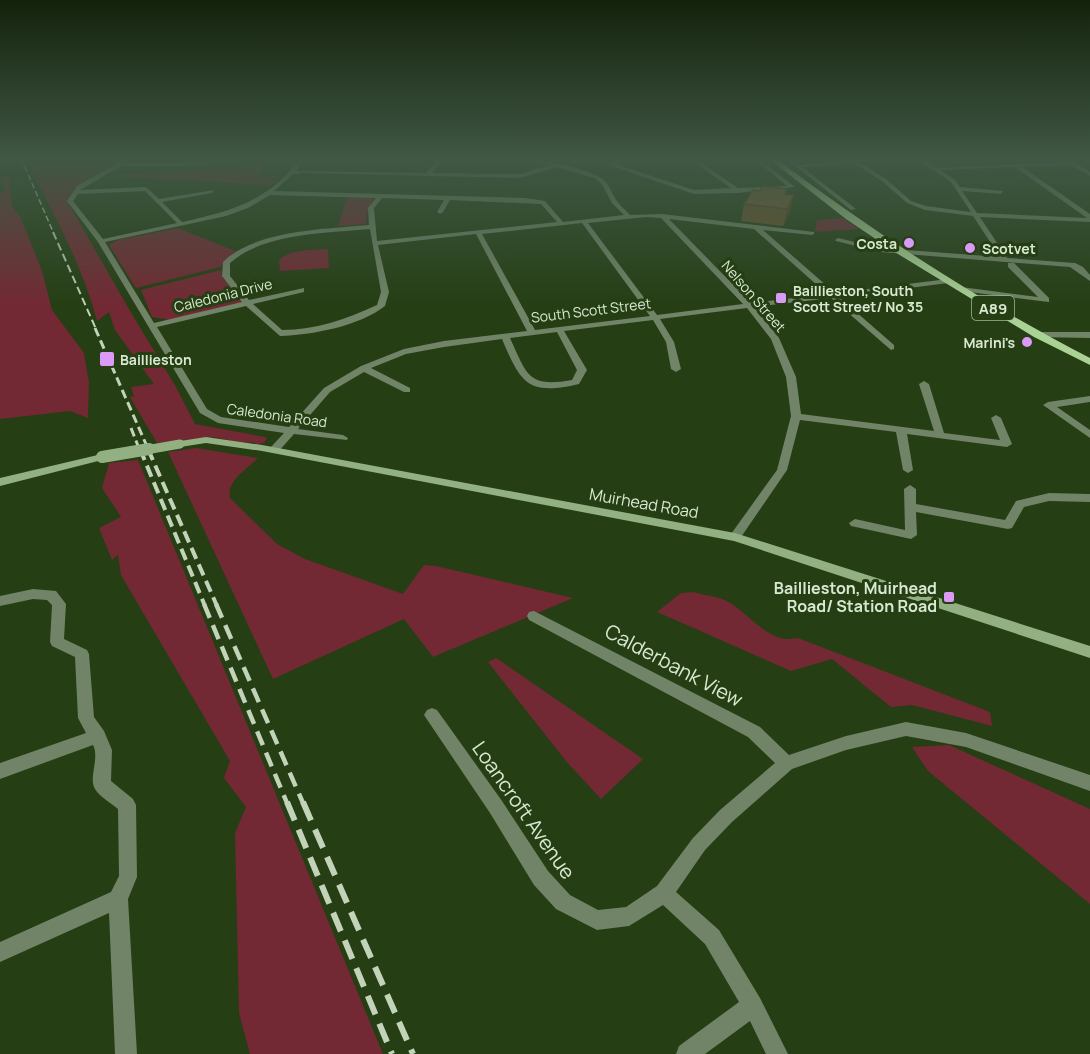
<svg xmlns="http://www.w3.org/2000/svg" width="1090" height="1054" viewBox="0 0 1090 1054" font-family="Manrope,sans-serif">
<rect width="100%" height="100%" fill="#253e14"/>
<path fill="#722933" d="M26,158h90l-3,8c-15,8 -40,17 -46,35l66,115 43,71 19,37 70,13 2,1 -3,5 -7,1 -5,-2 -9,1 -30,-6 -56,6 -27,-46 4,-1 -3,-9 23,-3 -39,-54 -6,-18 -12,9c-13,-51 -40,-101 -64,-148l29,-5 -30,3z
M268,165l-11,10 26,1 -17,4 10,1 -5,4 -166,-9z
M9,176l3,31 8,9 22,55 10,39 32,43 5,30 -1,35 -18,-7 -70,8v-227l6,-1 -6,-14z
M348,196h26l-7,18 -1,10 -28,2z
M842,218l17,11 -44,3 2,-12z
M178,228l57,23 -15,16 -84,21 -27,-43 9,-5z
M328,249l1,19 -49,3 -1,-11c11,-11 34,-10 49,-11z
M221,270l1,7 21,25 -72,18 -19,-3 -11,-27z
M196,448l62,10c-11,11 -32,23 -28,40l47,46 28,15 98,35 21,-29 12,1 137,32 -140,59 -29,-38 -131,60 -105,-227z
M138,460l245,594h-133l-11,-41 -4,-180 11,-26 -22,-29 6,-17 -109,-186 -3,-20 -6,5 -13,-32 22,-11 -19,-29 7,-25z
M694,592c9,3 19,4 28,7 26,10 45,47 76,39l192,74 2,14 -80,-21 -21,2 -59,-48 -41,12 -134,-59 24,-19z
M496,658l147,101 -42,40 -35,-38 -78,-99z
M949,745l141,64v95l-162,-133 -16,-24z"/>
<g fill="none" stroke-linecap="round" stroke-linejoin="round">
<path fill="#718467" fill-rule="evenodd" d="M120,158h6l-3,4h61l77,-4 -77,8h-63l-41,24 66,-3 13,12 55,-9 -2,3 -50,9 20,20c46,-10 91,-22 117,-64h5l-7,13 129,2 13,-15h5l-12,15 88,1 30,-9 -32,-7c18,0 73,10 87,23 5,5 7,14 12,20 3,5 9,9 13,14l32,-1 152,18v2l-2,1 -49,-5 72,63 113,-14 4,2 -4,2 -109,14 55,48v4l-3,1 -60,-52 -77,9 25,31 17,39 5,37 133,17 -15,-47 5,-3 5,3 15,49 56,7 -9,-22 5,-3 5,3 11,26 -5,3 -100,-13 6,36 -5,3 -5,-3 -7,-38 -96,-12 -13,50 -48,70h-8l-2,-3 2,-3 46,-64 14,-54 -5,-39 -15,-38 -24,-31 -87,11 14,23 7,27 -5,3 -5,-3 -5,-27 -13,-22 -89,11 23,39 -8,14c-51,12 -58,0 -77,-45l-58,8 -38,7 -35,14 39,20v4h-6l-40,-20 -34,20 -32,37 45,6 5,3 -1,2 -53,-6 -16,18h-8l-1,-2 1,-2 14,-15 -66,-10 -18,-10 -102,-171 -31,-41 10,-15 41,-23zM557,167l37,11 8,6 10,19 12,12 -61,7 -18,-21 -20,-3 -251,-7 18,-16 10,-2 218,5zM145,191l32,32 -74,16 -30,-38 5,-7zM270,195l106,3 -8,10 1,17c-42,4 -115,5 -146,37l-1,14 20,26 -88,21 -49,-81 121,-26 22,-8zM382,198l62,2 -7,12 3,2 3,-2 7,-12 91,4 16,18 -180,19 -3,-33zM646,217l15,1 82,86 -86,11 -69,-92zM669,219l85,10 73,65 -76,9zM582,223l68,93 -115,14 -53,-96zM370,229l11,63 -4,13c-30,14 -61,25 -95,25l-29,-26 51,-12v-4l-55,12 -19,-24v-13c34,-30 96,-30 140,-34zM476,234l51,97 -83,10 -40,8 -43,17 -37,22 -35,39 -68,-10 -14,-8 -50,-82 89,-21 34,30c32,-1 80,-10 105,-30l4,-14 -11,-47zM557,332l20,38 -5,10c-44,8 -45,-5 -62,-42z
M588,158h7l14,4 30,-4 -24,6 79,26 37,-2 -43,-30h6l44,30 49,-2 -34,-28h5l37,29 -57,6 -44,1z
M785,158h5l9,7 50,-5 -2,-2h41l-29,4 27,17 25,22 15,5 45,6 -20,-30 -36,-24h6l15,10 130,-6 -4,-3 5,-1 23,14v4l-19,-11 -49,2 68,47v8l-110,-5 27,41 68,5 8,4 7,8v6l-20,-14 -190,-15 -44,-11 -1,-1 3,-2 42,10 120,9 -27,-41 -48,-6 -18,-7 -25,-22 -29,-18 -51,4 54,42 -5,1zM1015,167l72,51 -110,-5 -15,-22 39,3 2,-3 -43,-4 -5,-7 -15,-10z
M1008,263h6l35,35v4l-88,-11 -4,-2 4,-2 77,10 -30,-30z
M1038,332h52v6l-55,-1v-4z
M1090,396v6l-33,5 33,23v8l-47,-33 5,-3z
M910,485l6,4v15l89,16 11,-19 33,-8 41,1v8l-41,-1 -25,6 -12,21 -4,1 -92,-17 1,23 -6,4 -60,-13 -2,-3 6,-4 50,11 -1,-41z
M33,589l23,2 10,13 -2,35 23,11 2,4 5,63 10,14 8,19 -1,31 22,18 3,6 1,72 -9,22 9,155h-22l-6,-141 -109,49v-20l111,-50 8,-16 -1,-67c-7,-6 -18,-12 -23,-20 -7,-11 5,-31 -2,-44l-93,34v-16l86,-30 -8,-15 -3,-61 -23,-11 -2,-4 2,-37 -5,-5 -14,-1 -33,7v-10z
M534,611l226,116 29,28 57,-19 60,-14 60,11 124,42v16l-124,-44 -60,-11 -60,14 -54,19 -60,53 -27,28 -29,42 43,38 41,68 28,56h-22l-16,-33 -45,33h-29l3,-8 60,-44 -34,-58 -42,-39 -34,21 -32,4 -41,-21 -22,-24 -44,-72 -66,-98 3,-5 5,-2 5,2 65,91 46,70 22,24 28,15 28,-3 31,-21 36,-48 27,-28 55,-47 -27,-26 -219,-117 -2,-4 2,-4z"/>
<path fill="#92b081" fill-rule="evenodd" d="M206,437l56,8 473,88 355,113v12l-356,-117 -472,-90 -56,-8 -26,4 -5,-3 5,-3z
M102,454l5,3 -1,2 -106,27v-8z"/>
<path fill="#aad295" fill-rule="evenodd" d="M768,158h7c100,75 204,143 315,200v7l-56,-28 -136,-83 -52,-35z"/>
<path stroke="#c2d3b9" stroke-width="1.5" stroke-dasharray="6 3" stroke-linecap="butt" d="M21,158l33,76"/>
<path stroke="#c2d3b9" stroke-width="2" stroke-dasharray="8 4" stroke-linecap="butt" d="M53,232l43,97"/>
<path stroke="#c2d3b9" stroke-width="3" stroke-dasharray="9 4.5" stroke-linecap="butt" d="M95,328l54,123
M131,428l9,23"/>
<path stroke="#c2d3b9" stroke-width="4" stroke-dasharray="12 6" stroke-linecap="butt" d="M140,449l65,157
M148,449l69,157"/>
<path stroke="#c2d3b9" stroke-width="4.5" stroke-dasharray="15 8" stroke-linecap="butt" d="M204,604l83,199
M216,604l87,199"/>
<path stroke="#c2d3b9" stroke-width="6" stroke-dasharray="20 10" stroke-linecap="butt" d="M287,802l105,252
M303,802l110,252"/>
<path stroke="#92b081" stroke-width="9" d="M140,451l40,-7"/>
<path stroke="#92b081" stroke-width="12" d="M102,457l47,-8"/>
</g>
<path fill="#6c512a" d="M787,189l-1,5 4,18 -7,14 -42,-5 3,-17 16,-13z"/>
<path fill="#584222" d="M794,195l-4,17 -7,14 4,-17z"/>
<path fill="#7d5e31" stroke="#584222" stroke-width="1.5" d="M763,186l24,3 -2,5 9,1 -7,14 -43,-5 9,-14 7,1z"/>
<linearGradient id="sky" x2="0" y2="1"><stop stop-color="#14220b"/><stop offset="0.52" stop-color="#405845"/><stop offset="1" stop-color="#405845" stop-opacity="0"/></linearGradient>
<rect width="1090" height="306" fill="url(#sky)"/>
<g fill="#da9af6" stroke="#253e14" stroke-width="2">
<circle cx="909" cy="243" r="6"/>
<circle cx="970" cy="248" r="6"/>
<rect x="775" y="292" width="12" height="12" rx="3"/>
<circle cx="1027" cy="342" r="6"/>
<rect x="99" y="351" width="16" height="16" rx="3"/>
<rect x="943" y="591" width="12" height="12" rx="3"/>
</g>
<g text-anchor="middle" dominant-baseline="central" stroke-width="6" stroke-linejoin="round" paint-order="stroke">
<g font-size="14" font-weight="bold" fill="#d9e9d1" stroke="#253e14" text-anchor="start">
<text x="897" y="243" text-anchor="end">Costa</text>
<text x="982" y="248">Scotvet</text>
<text x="793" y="290">Baillieston, South<tspan x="793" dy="16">Scott Street/ No 35</tspan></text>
<text x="1015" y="342" text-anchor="end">Marini's</text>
<text x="120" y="359">Baillieston</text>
</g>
<g font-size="14" fill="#d9e9d1" stroke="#253e14">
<text transform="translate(223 295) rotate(-14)">Caledonia Drive</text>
<text transform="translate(754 296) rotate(49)">Nelson Street</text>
<text transform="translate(591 310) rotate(-7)">South Scott Street</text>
<text transform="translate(277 415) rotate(8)">Caledonia Road</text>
</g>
<rect fill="#253e14" stroke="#a3b698" stroke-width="1.5" x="972" y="296" width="42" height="24" rx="4.5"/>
<g font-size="15" font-weight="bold" fill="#d9e9d1">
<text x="993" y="308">A89</text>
</g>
<g font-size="16" fill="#d9e9d1" stroke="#253e14">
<text transform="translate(644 503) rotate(10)">Muirhead Road</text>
</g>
<g font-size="16" font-weight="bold" fill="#d9e9d1" stroke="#253e14" text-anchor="end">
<text x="937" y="588">Baillieston, Muirhead<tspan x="937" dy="18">Road/ Station Road</tspan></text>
</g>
<g font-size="20" fill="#d9e9d1" stroke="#253e14">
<text transform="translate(674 665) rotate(28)">Calderbank View</text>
<text transform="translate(524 810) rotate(55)">Loancroft Avenue</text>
</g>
</g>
</svg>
